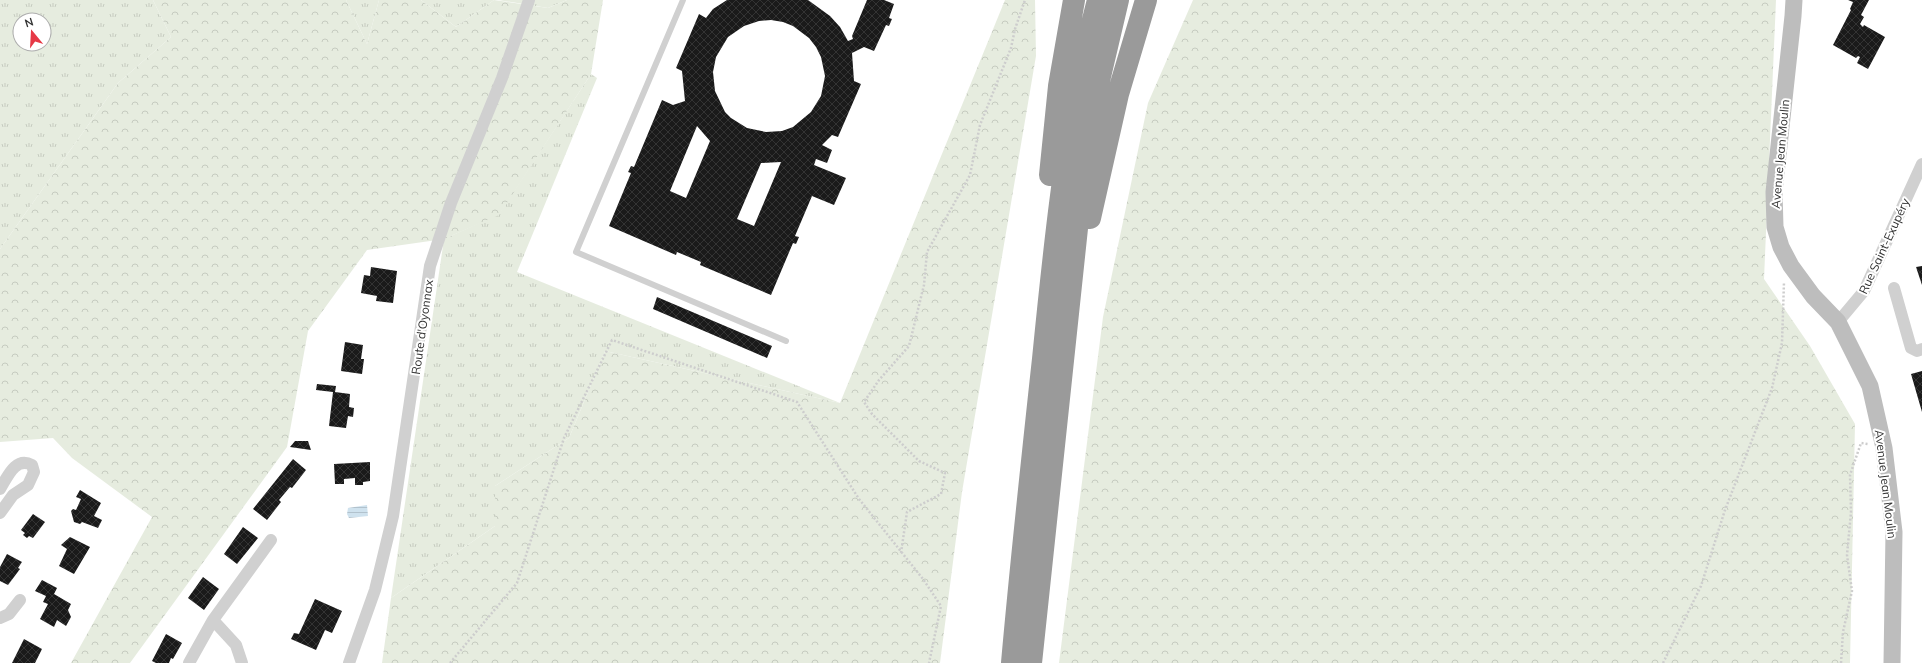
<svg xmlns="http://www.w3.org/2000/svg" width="1922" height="663" viewBox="0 0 1922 663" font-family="Mulish,sans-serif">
<defs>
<pattern id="grass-tufts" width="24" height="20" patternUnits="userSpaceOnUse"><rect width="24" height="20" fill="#e6ecdf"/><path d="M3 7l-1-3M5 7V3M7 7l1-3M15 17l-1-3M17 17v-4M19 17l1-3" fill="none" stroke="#c6cbc0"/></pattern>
<pattern id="forest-crowns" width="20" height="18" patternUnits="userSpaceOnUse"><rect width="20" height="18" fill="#e6ecdf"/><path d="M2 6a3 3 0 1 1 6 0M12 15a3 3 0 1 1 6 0" fill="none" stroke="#c6cbc0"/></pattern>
<pattern id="water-rules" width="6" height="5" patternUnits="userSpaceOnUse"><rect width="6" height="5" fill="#cfe2ee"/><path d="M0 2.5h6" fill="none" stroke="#b2c2cd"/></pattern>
<pattern id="building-cross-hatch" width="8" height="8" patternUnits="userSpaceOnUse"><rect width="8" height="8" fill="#1a1a1a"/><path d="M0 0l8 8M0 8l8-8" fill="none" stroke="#333"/></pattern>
</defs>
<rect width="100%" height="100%" fill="#fff"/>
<path fill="url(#grass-tufts)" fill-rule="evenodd" d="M0,0h153l18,37 -53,46 -118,166zM20,20h24v24h-24z
M346,0h33l-12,44z
M421,0h73l-38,27z
M498,0h69l-19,8z
M591,74l6,4 -80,194 323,131 -235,-52 -36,87 -74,48v40l-104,72 53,-359 55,-25z"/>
<path fill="url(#forest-crowns)" d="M153,0h193l21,44 12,-44h42l35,27 38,-27 54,8 19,-8h36l-12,74 -92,141 -55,24 -77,11 -59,81 -21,116 -157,216h-59l81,-146 -80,-59 -19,-20 -53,4v-193l118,-166 53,-46z
M1005,0h30l1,56 -74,436 -22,171h-558l9,-65 104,-72v-40l74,-48 36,-87 235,52z
M1193,0h583l-12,279 46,67 45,78 -5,239h-791l44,-346 45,-214z"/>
<path fill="url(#water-rules)" d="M367,505l1,11 -19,2 -2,-4 1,-6z"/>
<path fill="url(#building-cross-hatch)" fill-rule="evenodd" d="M727,0h81l22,16 10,11 8,14 5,-2 -1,-3 15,-36h17l10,4 -5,14 3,1 -3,7 -3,-1 -12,26 -10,-4 -12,6 2,28 7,3 -23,53 -6,-2 -10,10 10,5 -5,13 -11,-4 -2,6 32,13 -12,27 -22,-9 -17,40 4,1 -3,7 -3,-1 -22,52 -71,-30 1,-3 -24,-10 -1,3 -67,-29 22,-53 -3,-1 3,-6 3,1 28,-67 11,5 12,-4 -3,-30 -6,-3 23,-54 7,4 7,-9zM771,20l12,2 10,4 16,12 7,9 5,10 4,19 -4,20 -10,16 -18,15 -11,4 -16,1 -19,-4 -16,-10 -6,-6 -10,-21 -2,-19 3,-15 12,-20 16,-11 15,-5zM697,126l13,15 -24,57 -16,-7zM781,162l-27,64 -17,-7 24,-56z
M1848,0h21l-8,15 3,2 -4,7 3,3 1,-2 21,12 -17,32 -11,-6 3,-6 -2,-1 -2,2 -23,-13 18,-35 -1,-1 3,-7z
M1922,266v19l-6,-18z
M371,267l26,4 -4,32 -17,-2 1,-5 -16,-3 3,-18 6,1z
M657,297l115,49 -5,12 -114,-49z
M345,342l18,3 -2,14h3l-2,15 -21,-3z
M1922,371v41l-11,-38z
M317,384l19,2 -1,6 15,2 -1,13 5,1 -1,9 -5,-1 -2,12 -17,-2 4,-34 -17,-2z
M295,441h13l3,9 -21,-3z
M293,459l13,11 -14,18 -2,-1 -11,13 2,2 -14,18 -14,-11z
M370,462v19l-7,1v3h-8v-7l-11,1v5h-9l-1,-20z
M80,490l21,13 -7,13 8,4 -4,8 -16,-6 -2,2 -6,-2 -3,-11 2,-2 3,1 5,-11 -5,-2z
M33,514l12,8 -12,16 -4,-2 -2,2 -4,-3 2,-2 -4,-3z
M243,527l15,11 -21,26 -13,-10z
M70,537l20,10 -16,27 -15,-8 8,-17 -6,-4z
M7,554l15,8 -4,6 2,1 -12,16 -8,-4v-14z
M203,577l16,12 -15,21 -16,-12z
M42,580l15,8 -3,6 17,10 -3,6 3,7 -5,9 -9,-6 -3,7 -14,-8 8,-15 -5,-2 3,-6 -11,-5z
M315,599l27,12 -10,22 -7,-3 -9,20 -25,-11 3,-6 5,1z
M166,634l16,9 -9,16 -2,-1 -2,5h-13l-4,-2z
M24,639l18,10 -7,14h-23z"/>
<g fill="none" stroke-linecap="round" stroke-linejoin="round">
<path stroke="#cdcdcd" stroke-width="2.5" stroke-dasharray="2 2" stroke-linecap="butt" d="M901,553l6,-41 34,-18 4,-21 -26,-12 -47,-47 -8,-12 15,-22 30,-34 15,-61 3,-33 43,-77 10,-50 31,-77 4,-19 10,-29
M450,663l67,-80 47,-145 48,-98 185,62 62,97 64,80 18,27 -12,57
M1663,663l38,-77 24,-76 47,-122 10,-45 2,-61
M1841,663l2,-31 9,-41 -5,-36 4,-43 -1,-37 11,-32 7,1"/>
<path stroke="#d0d0d0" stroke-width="6" d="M683,0l-107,252 210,89"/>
<path stroke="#d0d0d0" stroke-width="12" d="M1894,288l17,60 6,3 5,-2
M1838,322l26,-31 58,-127
M0,489c7,-11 15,-33 32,-24l2,7 -6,13 -15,10 -13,18
M0,618l9,-4 11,-14
M213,620l58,-80
M189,663l24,-43 23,25 6,18
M349,663l26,-73 18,-74 37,-250 21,-63 51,-125 27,-78"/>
<path stroke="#bdbdbd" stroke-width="17" d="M1794,0l-1,16 -19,176 1,35 6,20 10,19 22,30 25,26 32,64 14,62 10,84 -2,131"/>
<path stroke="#9a9a9a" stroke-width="22" d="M1050,175l9,-89 15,-86
M1090,218l28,-124 28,-94
M1012,663c9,-102 20,-203 31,-304 12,-121 24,-241 55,-359
M1031,663l51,-482 16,-96 20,-85"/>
</g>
<g text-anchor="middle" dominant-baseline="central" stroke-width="4" stroke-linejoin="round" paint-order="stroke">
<g font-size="12" fill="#333" stroke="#fff">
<text transform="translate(1780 154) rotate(-85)">Avenue Jean Moulin</text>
<text transform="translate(1884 246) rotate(-65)">Rue Saint-Exupéry</text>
<text transform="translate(422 327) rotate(-82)">Route d'Oyonnax</text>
<text transform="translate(1886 484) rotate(83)">Avenue Jean Moulin</text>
</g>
</g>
<g transform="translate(32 32) rotate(342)"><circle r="19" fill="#ffffff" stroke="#adadad"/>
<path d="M0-3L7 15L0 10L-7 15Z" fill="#e63946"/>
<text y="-6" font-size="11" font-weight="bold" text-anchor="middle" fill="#333333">N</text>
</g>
</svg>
